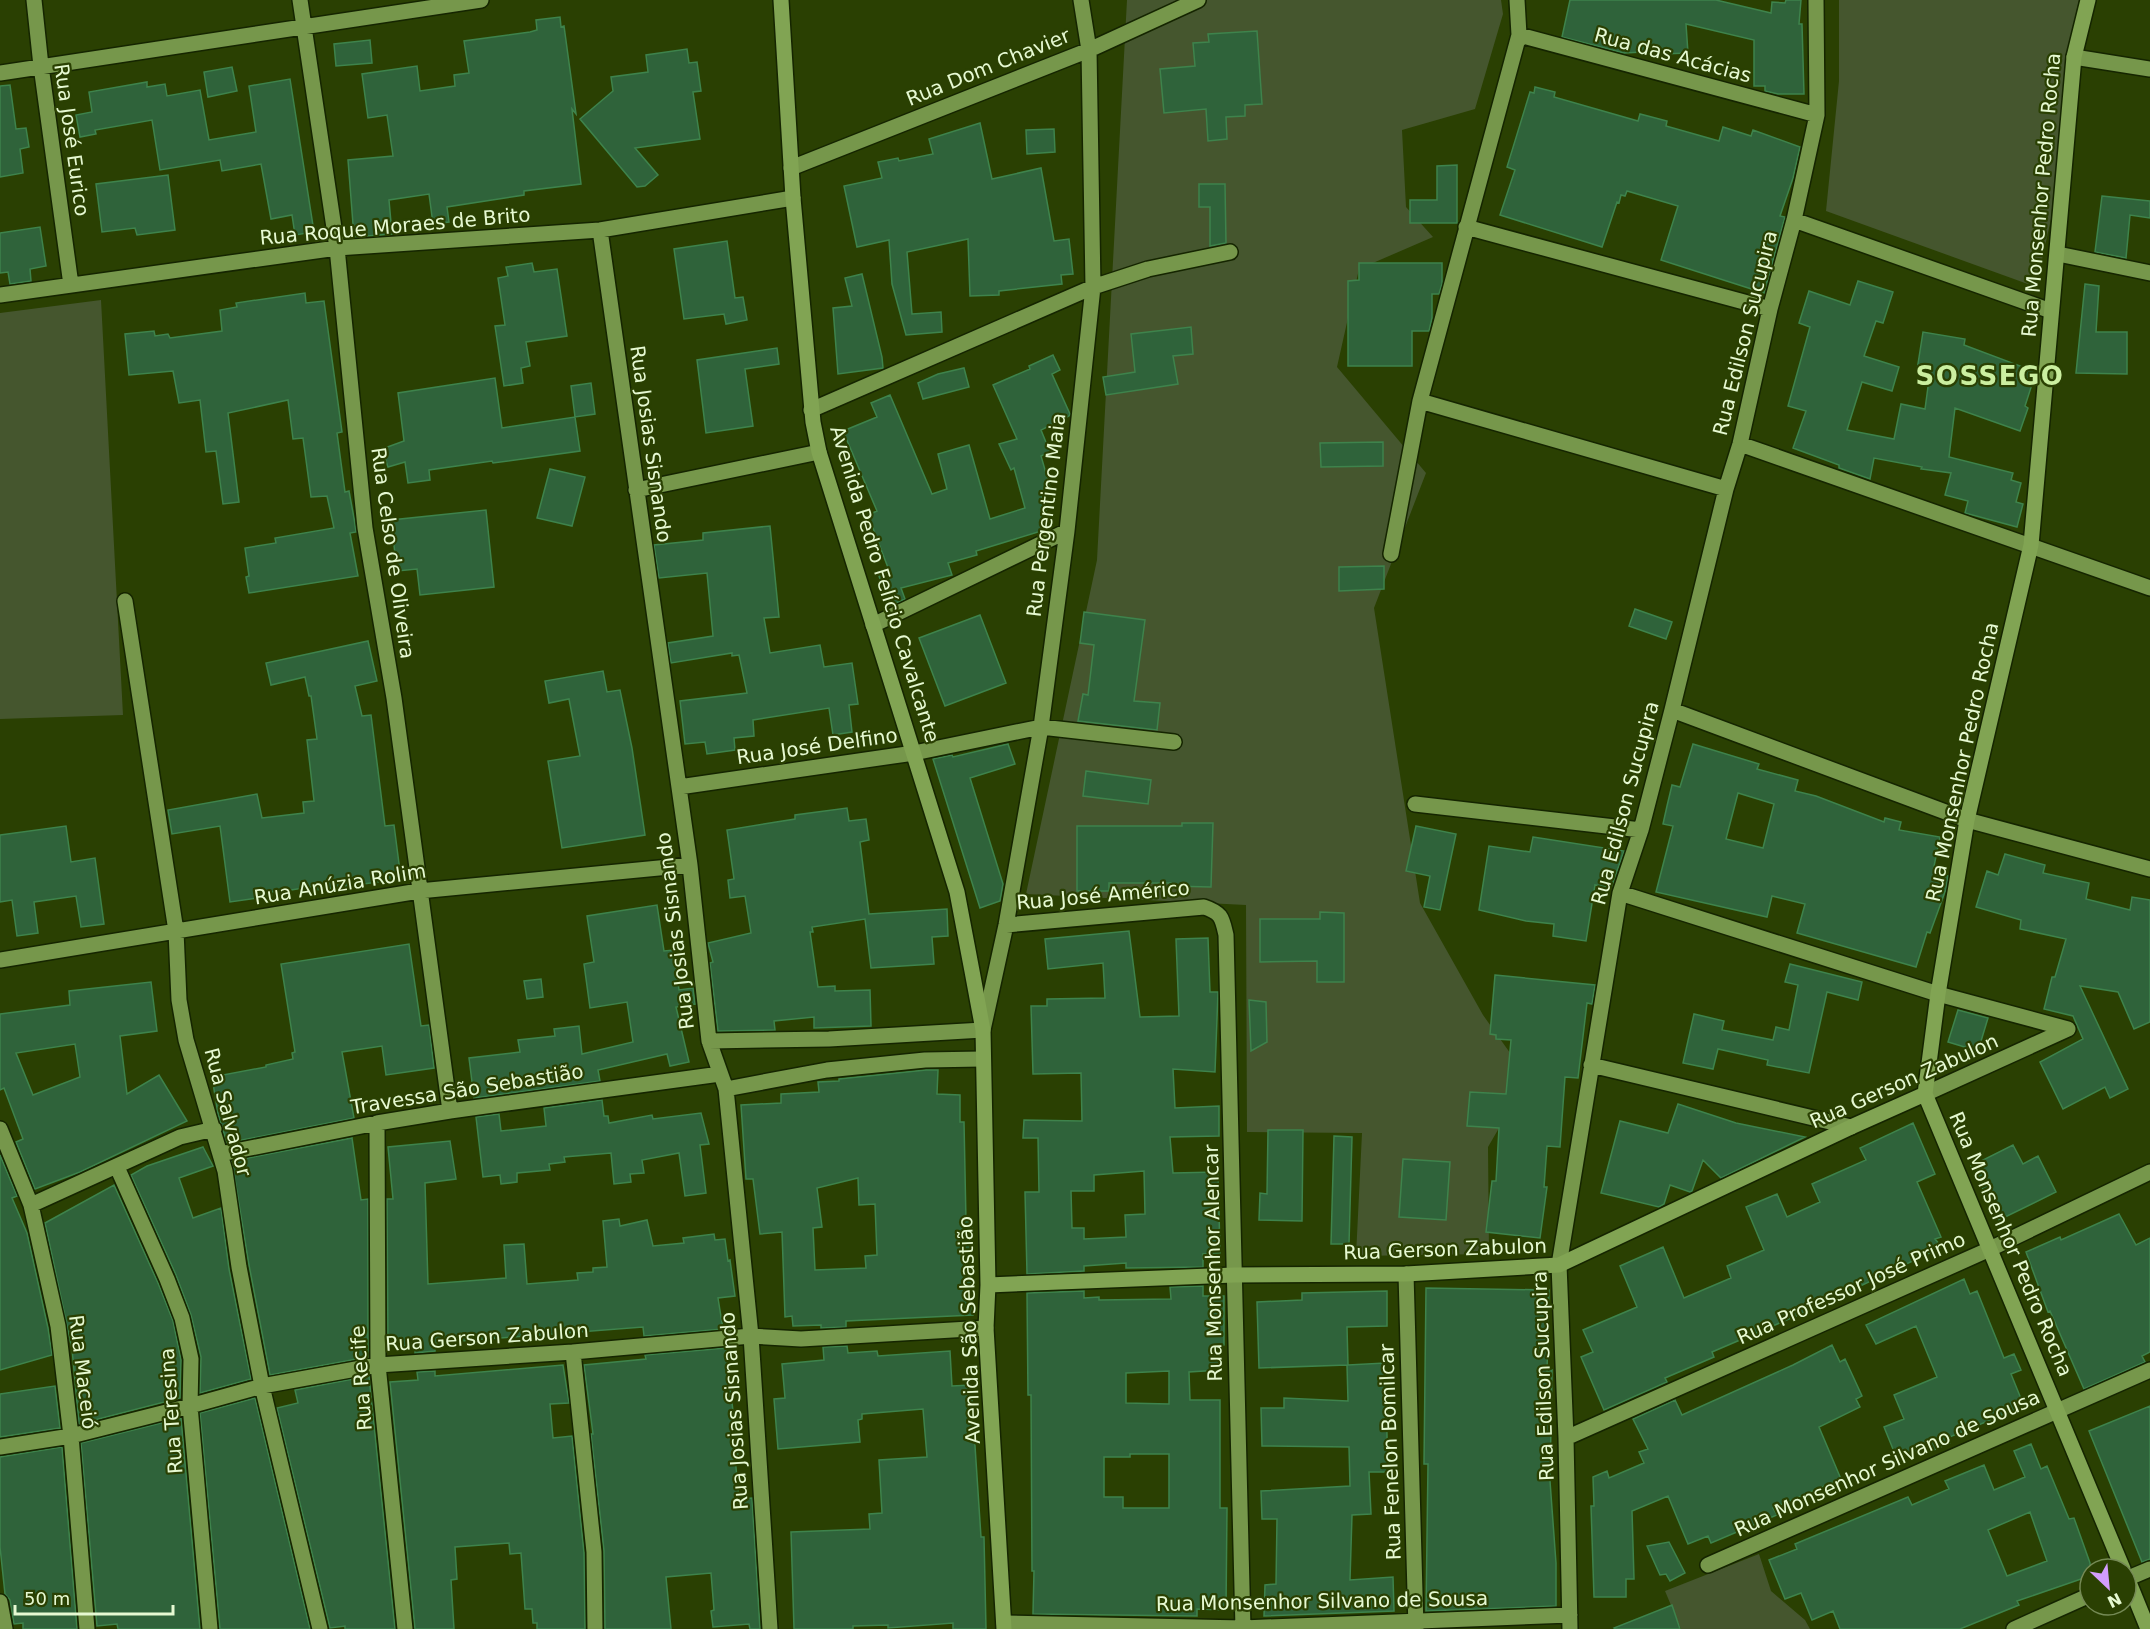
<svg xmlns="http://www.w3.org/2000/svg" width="2150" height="1629" viewBox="0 0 2150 1629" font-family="'DejaVu Sans',sans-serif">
<rect width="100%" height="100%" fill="#2a4002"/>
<path fill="#45562e" d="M1127,0h374l2,14 -28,95 -73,21 4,77 27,30 -74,32 -22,98 89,106 -52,135 46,295 63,112 45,63 -40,69 1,107 -133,2 6,-123 -115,-1 -1,-227 -220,-11 71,-334z
M1839,0h240l-13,58 -15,161 -15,68 -210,-76 13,-130z
M101,300l22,415 -123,4v-406z
M1759,1554l12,37 34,29 5,9h-129l-16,-38z"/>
<path fill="#2f633a" stroke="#3e834c" stroke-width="1.5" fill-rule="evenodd" d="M1570,0h146l55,13 1,-11 13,1 1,-3h15l-2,24h3l2,70h-26l-13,-3v-5h-11v-46l-68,-16 2,29 -26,1v-3l-38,2 -62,-16z
M560,17l1,10 3,-1 12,88 -4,-5 9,75 -57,7v4l-77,12 2,15 -16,2 -4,-30 -40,6 3,34 -38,3 -6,-77 45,-4 -6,-41 -19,3 -6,-44 55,-8 3,25 35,-5 -1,-11 15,-2 -5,-32 66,-9 7,-2 -1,-10z
M1257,31l5,73 -17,1v11l-19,1 1,22 -19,2 -2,-32 -42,4 -4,-44 35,-3 -2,-23 16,-1 -1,-8z
M370,40l2,23 -36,3 -2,-22z
M687,49l2,14 8,-1 4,29 -8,1 7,47 -65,9 23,27 -13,11 -8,1 -57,-68 33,-28 -2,-14 37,-5 -2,-17z
M232,67l5,24 -29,6 -4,-25z
M290,79l24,153 -19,3 -3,-20 -21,4 -10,-55 -39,7 -2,-11 -60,10 -8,-50 -57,10 1,4 -16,3 -4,-22 16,-3 -3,-20 58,-10v5l18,-3 2,12 33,-6 9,50 47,-8 -7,-46z
M10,85l6,44 10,-1 3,19 -9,2 3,24 -23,4v-91z
M1535,87l20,5 -1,5 84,24 2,-7 27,7 -1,5 53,15 4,-14 28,9 2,-6 47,17 -7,31 -13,38 5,1 -21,76 -103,-33 17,-54 -51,-15 -2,5 -4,-1 -2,8 -2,-1 -15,45 -102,-32 15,-45 -8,-3 23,-75 4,1z
M980,123l12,56 49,-11 13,73 15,-2 4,35 -12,1 1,9 -63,7v4l-29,1 -2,-57 -61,13 5,62 29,-2 1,20 -36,3 -14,-51 -3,-44 -32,7 -13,-61 38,-8 -4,-16 20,-4 1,3 34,-7 -4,-15z
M1054,129l1,23 -28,2 -1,-24z
M1457,165v58h-47v-23h27v-34z
M168,175l7,55 -38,5 -2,-7 -33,4 -6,-48z
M1199,184h26l1,59 -16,3v-39h-11z
M2102,196l48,5v17l-20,-3 -4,43 -31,-6z
M40,227l6,39 -16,3 1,12 -21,3 -2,-12 -8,1v-40z
M727,241l8,57 8,-1 4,23 -21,4 -2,-10 -40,5 -10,-70z
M532,263l2,9 23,-3 10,67 -41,6 4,24 -9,2 2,15 -19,3 -9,-60 10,-1 -7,-47 10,-2 -2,-9z
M1359,263h83v21l-3,10h-7v24l-3,13h-17v35h-64v-85l11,-1z
M862,274l20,83 1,11 -45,6 -5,-66 19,-2 -7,-28z
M1858,281l35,11 -10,31 -7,-2 -12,35 35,11 -7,24 -30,-9 -15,48 47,9 7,-35 24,5 5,-37 -13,-2 6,-38 42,7 -1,6 72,27 -11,34 3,2 -8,23 -65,-23 -6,49 64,16 -2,7 10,3 -5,19 7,2 -6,23 -52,-14 3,-12 -23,-6 6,-22 -30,-4 1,-2 -48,-9 -4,21 -31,-11v-3l-46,-17 13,-37 -18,-5 22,-79 -11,-4 10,-32 41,14z
M2085,284l14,2 -3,46h31v42l-51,-1z
M305,293l1,10 18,-2 18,131 -5,1 8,59 4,-1 5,27 2,14 -6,1 8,43 -109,17 -3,-16 3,-1 -4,-28 31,-5 -1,-5 59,-10 -7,-32 -16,1 -8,-59 -10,1 -5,-39 -60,13 11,89 -16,2 -7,-53 -10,1 -6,-52 -21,3 -6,-32 -44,4 -4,-41 29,-3 1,5 13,-2 2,4 52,-7 -2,-21 17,-3 -1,-4z
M1191,327l2,27 -20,2 5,28 -72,11 -3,-18 32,-5 -4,-38z
M777,348l2,16 -34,5 8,57 -47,7 -9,-73z
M1053,355l7,15 -8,4 18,40 -1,2 -28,14 9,22 -9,4 11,38 -10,3 9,31 -75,23 1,4 -29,8 4,12 -51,13 4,11 -16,7 -10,-30 11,-3 -22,-58 9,-4 -34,-80 34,-14 -6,-14 19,-8 42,99 15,-5 -9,-35 31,-9 21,74 35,-11 -11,-40 -3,2 -12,-26 18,-5 -24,-54 37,-16 -1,-3z
M964,368l5,19 -46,12 -5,-16 20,-9z
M495,378l7,50 73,-11 5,34 -87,12 -1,-2 -63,9 1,10 -22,3 -3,-21 -17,5 -6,-18 22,-8 -6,-48z
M591,383l4,31 -20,3 -4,-31z
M1383,442v24l-62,1 -1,-24z
M550,469l35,8 -13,49 -35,-8z
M486,510l8,77 -74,8 -3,-26 -20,2 -6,-51z
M770,526l9,91 -15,1 6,35 50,-8 4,22 28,-4 6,41 -9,1 3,27 -19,3 -4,-27 -76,12 1,16 -20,2 1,12 -28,4 -2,-12 -20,2 -5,-43 67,-8 -8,-38 -7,1v-3l-61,10 -3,-20 45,-7 -6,-63 -48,5 -5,-33 49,-5v-7z
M1384,566v23l-45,2v-24z
M1635,609l37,13 -6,17 -37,-13z
M1084,612l61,8 -11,81 26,2 -3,27 -79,-9 5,-27 5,1 6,-50 -14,-2z
M980,615l26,68 -61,23 -26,-68z
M368,641l9,40 -22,5 7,30 9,-1 14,111 9,-1 7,54 -84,11 -1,-4 -25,4 -20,2 1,4 -42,6 -10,-76 -48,8 -4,-24 89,-16 5,24 42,-5 -1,-11 11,-1 -7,-61 10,-1 -6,-43h-2l-4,-19 -34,8 -5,-22z
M603,671l4,21 13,-2 12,58 13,87 -83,13 -14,-87 32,-5 -11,-57 -20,4 -4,-22z
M1008,744l7,20 -45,14 33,106 -3,17 -20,7 -47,-149 19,-4 1,2z
M1693,744l66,20 -2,5 41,11 -3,11 21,5 68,26 1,-4 16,4 -2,8 41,7 -7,34 15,5 -2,13 -16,44 -3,-1 -11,35 -119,-34 8,-29 -33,-8 -5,21 -111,-25 17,-66 -10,-2 4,-18 5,-21 8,2zM1738,793l36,11 -11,44 -37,-9z
M1086,771l65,9 -3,24 -65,-8z
M847,808l2,13 17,-2 3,21 -9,2 9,72 78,-5 1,27 -16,1 2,27 -63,4 -6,-49 -53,8 1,5h-3l8,55 17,-1v5l35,-1 1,36 -57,2v-11l-40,4 1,9 -57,1 -8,-68 3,-1 -5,-19 43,-10 -6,-37 -15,2 -2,-18 6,-1 -7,-49 68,-11v-4z
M1182,823h31l-2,64 -40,-1v-3h-62v8h-32v-65h105z
M66,826l5,36 24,-4 9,66 -23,3 -5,-31 -42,6 4,31 -21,3 -5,-36 -12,2v-67z
M1416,826l40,8 -16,76 -16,-3 6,-31 -24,-5z
M1533,837l91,14 -13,37 -16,-3 -9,56 -33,-5 1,-12 -28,-3 -47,-11 10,-64 41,6z
M2005,854l40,11 -2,8 46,10 -3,16 44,11 2,-13 18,3v122l-16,7 -16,-37 -38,-6 48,103 -18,9 -5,-11 -42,22 -23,-47 43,-23 -10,-23 -29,-7 8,-32h3l11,-38 -46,-10 1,-9 -45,-13 11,-36 11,4z
M657,905l7,46 10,-1 5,40 14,-2 2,16 -19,3 13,55 -19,4 -3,-12 -69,16 2,11 -126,17 -5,-40 51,-6 -2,-12 37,-4 -1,-7 25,-3 3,28 51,-12 -6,-40 -37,6 -6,-44 10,-2 -7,-46z
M1320,912l24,1v69h-27v-21l-57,1v-43h60z
M1129,931l11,86 39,-1 -3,-77 32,-1 2,54h8l-3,80 -42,-3 2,39 44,-2v30l-49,1 3,36 45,-1 2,81 -17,1v13l-77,1v-5l-42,3v5l-57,3 -2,-82h14l-1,-54h-15l1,-18 58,1 -1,-48 -48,1 -2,-68h16v-7l58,-1 -2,-35 -55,6 -3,-30zM1144,1171l1,43 -20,1 1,22 -42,2v-11h-12l-1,-37h23v-16z
M409,944l12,82 8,-1 5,43 -48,7 -4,-29 -40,6 12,66 -127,25 -9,-29 -6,-37 54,-10v-2l27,-6 -1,-6 3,-1 -14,-88z
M1790,964l72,18 -4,18 -31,-8 -18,81 -42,-8 1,-5 -50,-11 -5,20 -30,-6 11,-49 30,7 -2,9 51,10 3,-13 13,3 9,-45 -13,-3z
M1495,975l100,10 -3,19 -5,-1 -9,75 -13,-1 -5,70 -13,-1 -3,41h3l-7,51 -54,-6 6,-51h4l3,-53 -32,-2 3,-34 36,2 5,-54 -15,-1v-4l-6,-1z
M541,979l2,18 -16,2 -3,-18z
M151,982l6,49 -37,5 7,58 32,-19 28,46 -107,51 -45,17 -19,-47 7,-3 -19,-51 -4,2v-76l70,-9 -1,-14zM75,1044l5,33 -47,18 -17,-42z
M1249,1000l17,2 1,40 -16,9z
M1958,1010l30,8 -10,33 -30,-9z
M926,1070h12l-1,24 23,1v27h4l2,99 6,-1v31h-3l4,64 -127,6v6l-25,1v-3l-28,1 -1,-10 -7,1 -3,-85 -22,2 -7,-55h-7l-5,-74 40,-2v-9l38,-2 -1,-10 21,-1v-2zM858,1178l1,27 16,-1 2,51 -12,1 1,12 -51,2 -2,-42 9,-1 -5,-39z
M602,1100l2,16h4l1,7 43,-8 1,4 48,-6 8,31 -9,1 6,48 -21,3 -6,-43 -37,7 2,13 -14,1 1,8 -17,2 -3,-31 -47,4 1,5 -16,2 1,6 -33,3v9l-16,2 -1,-9 -17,2 -7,-60 23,-3 2,17 45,-5 -2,-18z
M1678,1104l58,19 69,14 -84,41 -18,-18 -11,31 -2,1 -20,-7 -6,19 -5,3 -58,-14 19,-72 48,12z
M1913,1123l22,51 -18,8 24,55 -6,2 7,8 -86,41 1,2 -145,62 2,5 -49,21 2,4 -63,28 -23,-53 12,-5 -10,-22 54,-23 -17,-41 43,-19 21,51 47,-20 -4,-12 37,-16 -18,-43 31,-13 10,23 33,-15 -8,-18 54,-24 -6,-12z
M1268,1130h35l-1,91 -43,-1 1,-27 7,1z
M1334,1136l18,1 -3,107h-18z
M352,1138l9,62 7,-1v158l-98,18 -21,-110 -17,-104z
M450,1141l6,38 -31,4 3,101 78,-6 -2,-33 20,-1 3,40 51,-4 -1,-7 16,-1v-4l14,-1 -4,-46 16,-2 1,7 27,-6 6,26 31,-3 -1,-5 31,-4 1,6 10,-1 3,22 2,-1 5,36 -17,2 5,31 -79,7 -1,-9 -208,16v8l-20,2v-7h-27l-1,-147h6l-5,-52z
M2013,1145l10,19 15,-8 18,36 -57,28 -28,-54z
M203,1147l10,19 -34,12 14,40 28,-10 8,61 22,110 -51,14 1,-36 -10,-42 -15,-40 -45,-100 16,-9z
M0,1155l17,41 -5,2 15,35 21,95 4,27 -52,15z
M1403,1159l47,3 -4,58 -47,-3z
M114,1185l44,98 15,38 8,39 -1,38 -101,26 -7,-75 -27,-126z
M2119,1214l17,31 14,-7v114l-8,4 3,6 -61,27 -34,-78 -2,1 -22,-60 34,-15 1,3z
M1964,1279l6,15 7,-3 27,67 10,-4 7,16 -10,4 13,32 -77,32 3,5 -30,13 -3,-6 -20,9 -13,-32 20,-8 -10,-24 43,-18 -21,-51 -40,18 -10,-19z
M1203,1286v10h21v49l-4,1v24l-31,2 1,28h30v108h7l-1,102 -29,-1v7l-164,-2 1,-43h-2l-1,-176h-3l-1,-102 57,-2v7l15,-1v3l72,-1 -1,-12zM1169,1371v33l-43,-1v-30zM1130,1454h39v54h-46v-11h-19v-40h26z
M1426,1288l123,2 -2,82 5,-2 -2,111 6,82v43l-130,5 2,-147h-4z
M1387,1291v35l-40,1 1,38 37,-2 3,109h-19l2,42 -19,1 -2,65 43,-3 1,34 -130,5 1,-31 11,-1 1,-65h-15l-1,-28 89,-5 -1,-39 -87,-1 -1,-38h23v-10l64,3 -1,-36 -88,3 -2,-66 45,-2v-7z
M1832,1345l8,17 5,-3 17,37 -6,3 4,8 -41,20 22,52 -68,29 4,7 -66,28 -3,-7 -20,8 -20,-48 -36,15 2,68h-8v18h-32l-3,-91h3l-1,-29 14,-6 2,7 35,-15 -5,-11 9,-3 -15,-30 42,-19 7,15 111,-50z
M847,1346l1,7 29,-2 1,5 72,-5 2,35 19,-1 10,152h3l2,92h-33v-6l-65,5v-3l-35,1v3h-59l-3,-97 79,-3 -1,-15 13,-1 -3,-53 48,-3 -4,-48 -61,5v5l-4,1 2,22 -82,7 -4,-50 11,-1 -3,-34 42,-4 -1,-13z
M726,1348l12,109h-3l4,42 13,-1 8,131h-10l-1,-5 -36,3 -2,-16 3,-1 -3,-37 -45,4 5,52h-66l-1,-78 -13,-117h2l-9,-69 62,-6 -1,-4z
M563,1365l6,38 -19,1 3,34 19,-2 12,117 1,76h-48v-6h-4l-1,-14h-7l-4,-56 -11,1 -1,-11 -54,4 2,32 -6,1 3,49h-39l-25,-247 28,-2 -1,-8 18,-1v5z
M369,1376l26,253h-50v-3l-15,2 -53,-220 21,-5 -3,-13z
M55,1386l5,42 -60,9v-43z
M255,1398l55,231h-90l-20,-216z
M2150,1406v153l-8,3 -53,-131z
M181,1418l19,211h-82l-1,-5 -20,2 -16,-183z
M2031,1444l10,25 6,-3 22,53 5,-1 16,45v13l-73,25 2,4 -59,24h-120l-7,-18 -21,9 -11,-27 -16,6 -16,-39 28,-11 -2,-5 113,-47 4,8 37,-16 -4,-8 39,-16 10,25 31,-13 -11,-26zM2030,1512l17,49 -40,15 -19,-46z
M62,1447l15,182h-54v-6l-9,1 -4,-24 -5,-6 -5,-47v-90z
M1669,1542l16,31 -15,8 -4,-7 -6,1 -13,-29z
M1672,1605l8,24h-65l-1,-1z"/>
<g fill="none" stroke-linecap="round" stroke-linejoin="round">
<g stroke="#152500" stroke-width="18">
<path id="street" d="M34,0l7,66 30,219
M300,0l37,248 28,280 29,170 56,413
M1519,35l298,80
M2074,57l76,12
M0,73l481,-73
M791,168l298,-118 109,-50
M1794,220l257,91
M1466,227l304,82
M600,230l90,635 19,176 17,48 25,247 19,293
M2058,254l92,19
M0,295l337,-47 263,-18 193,-32
M1420,401l306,88
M811,410l282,-123 55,-18 82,-17
M1740,444l410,144
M636,490l183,-38
M1391,554l29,-153 99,-366 -2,-35
M125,601l51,330 3,69 7,40 39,131 14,96 23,119 58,243
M873,625l194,-94
M1672,710l295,110 183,49
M679,787l235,-34 127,-26 133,15
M1415,804l226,26
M1620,893l318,101 130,35
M1006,925l198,-18c18,6 18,11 22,28l17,694
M0,960l419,-69 271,-26
M709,1041l120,-2 154,-9 23,-105 35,-198 26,-196 26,-244 -4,-237 -8,-50
M1591,1065l260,62
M726,1089l101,-19 98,-10 57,-1
M1925,1094l143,-65
M377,1123l1,242 27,264
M0,1129l31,76 27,121 13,110 16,193
M220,1154l157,-31 73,-12 270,-37
M117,1167l50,112 15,39 9,41 -1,47 20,223
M31,1205l149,-68 34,-8
M1406,1274l10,354
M573,1352l21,200 1,77
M1566,1438l424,-189 160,-77
M0,1447l71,-11 119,-30 72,-20 116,-21 195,-13 178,-16 50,3 185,-11
M1708,1565l442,-195
M2126,1579l24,-10
M0,1602l5,27
M1004,1623l239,5 327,-13
M1570,1629l-4,-191 -7,-173 61,-372 21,-63 31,-120 54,-221 14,-45 30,-135 24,-89 23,-105 -1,-115
M2014,1629l76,-34"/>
</g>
<g stroke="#152500" stroke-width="18">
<path id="secondary" d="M781,0l12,198 20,224 6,30 138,440 15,79 11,59 5,255 -2,43 18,301
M2088,0l-14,57 -43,488 -64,275 -29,174 -13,100 198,475
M988,1285l246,-10 172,-1 153,-9 292,-138 74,-33
M2126,1575l22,54"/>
</g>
<use href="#street" stroke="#76974b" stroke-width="15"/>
<use href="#secondary" stroke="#81a453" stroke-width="15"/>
</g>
<g text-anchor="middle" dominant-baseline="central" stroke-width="4.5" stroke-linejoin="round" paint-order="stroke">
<g font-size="20" fill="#e6f9d2" stroke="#2a4002">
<text transform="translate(1673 55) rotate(15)">Rua das Acácias</text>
<text transform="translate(988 67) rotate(-22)">Rua Dom Chavier</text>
<text transform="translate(72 140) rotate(82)">Rua José Eurico</text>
<text transform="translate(2041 195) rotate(-85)">Rua Monsenhor Pedro Rocha</text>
<text transform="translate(395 226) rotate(-5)">Rua Roque Moraes de Brito</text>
<text transform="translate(1745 333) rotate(-76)">Rua Edilson Sucupira</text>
<text transform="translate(651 444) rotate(82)">Rua Josias Sisnando</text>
<text transform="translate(1046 515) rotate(-83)">Rua Pergentino Maia</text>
<text transform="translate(393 553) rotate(82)">Rua Celso de Oliveira</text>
<text transform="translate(885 584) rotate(73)">Avenida Pedro Felício Cavalcante</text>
<text transform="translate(817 746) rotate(-8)">Rua José Delfino</text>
<text transform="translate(1962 762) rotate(-78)">Rua Monsenhor Pedro Rocha</text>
<text transform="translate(1625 803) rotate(-75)">Rua Edilson Sucupira</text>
<text transform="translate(340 884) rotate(-9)">Rua Anúzia Rolim</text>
<text transform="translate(1103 895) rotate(-5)">Rua José Américo</text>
<text transform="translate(675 931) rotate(-97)">Rua Josias Sisnando</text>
<text transform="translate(1904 1081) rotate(-24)">Rua Gerson Zabulon</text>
<text transform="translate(467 1089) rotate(-9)">Travessa São Sebastião</text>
<text transform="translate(228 1112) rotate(75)">Rua Salvador</text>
<text transform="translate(2011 1244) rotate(67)">Rua Monsenhor Pedro Rocha</text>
<text transform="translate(1445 1249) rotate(-2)">Rua Gerson Zabulon</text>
<text transform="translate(1213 1263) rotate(-91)">Rua Monsenhor Alencar</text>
<text transform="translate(1851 1288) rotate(-24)">Rua Professor José Primo</text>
<text transform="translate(969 1330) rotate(-92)">Avenida São Sebastião</text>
<text transform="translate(487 1337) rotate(-4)">Rua Gerson Zabulon</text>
<text transform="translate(83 1372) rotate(83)">Rua Maceió</text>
<text transform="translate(1543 1376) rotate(-92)">Rua Edilson Sucupira</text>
<text transform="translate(361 1378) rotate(-94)">Rua Recife</text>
<text transform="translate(171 1411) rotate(-94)">Rua Teresina</text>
<text transform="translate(734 1411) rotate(-94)">Rua Josias Sisnando</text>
<text transform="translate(1390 1452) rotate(-92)">Rua Fenelon Bomilcar</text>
<text transform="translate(1887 1463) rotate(-24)">Rua Monsenhor Silvano de Sousa</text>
<text transform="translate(1322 1601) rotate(-1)">Rua Monsenhor Silvano de Sousa</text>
</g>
<g font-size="26" font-weight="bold" letter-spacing="1.5" fill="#cbefa0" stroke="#2a4002">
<text x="1990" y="376">SOSSEGO</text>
</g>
</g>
<g transform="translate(2108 1587) rotate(154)"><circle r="28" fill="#2a4002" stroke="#758a55" stroke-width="1.5"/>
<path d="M0-4.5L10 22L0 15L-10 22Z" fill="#d29dfd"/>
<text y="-9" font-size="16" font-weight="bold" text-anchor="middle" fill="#e6f9d2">N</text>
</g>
<path d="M15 1605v9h158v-9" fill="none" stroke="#e6f9d2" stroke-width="3"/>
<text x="24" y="1605" font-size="18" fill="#e6f9d2" stroke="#2a4002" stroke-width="4.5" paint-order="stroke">50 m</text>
</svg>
